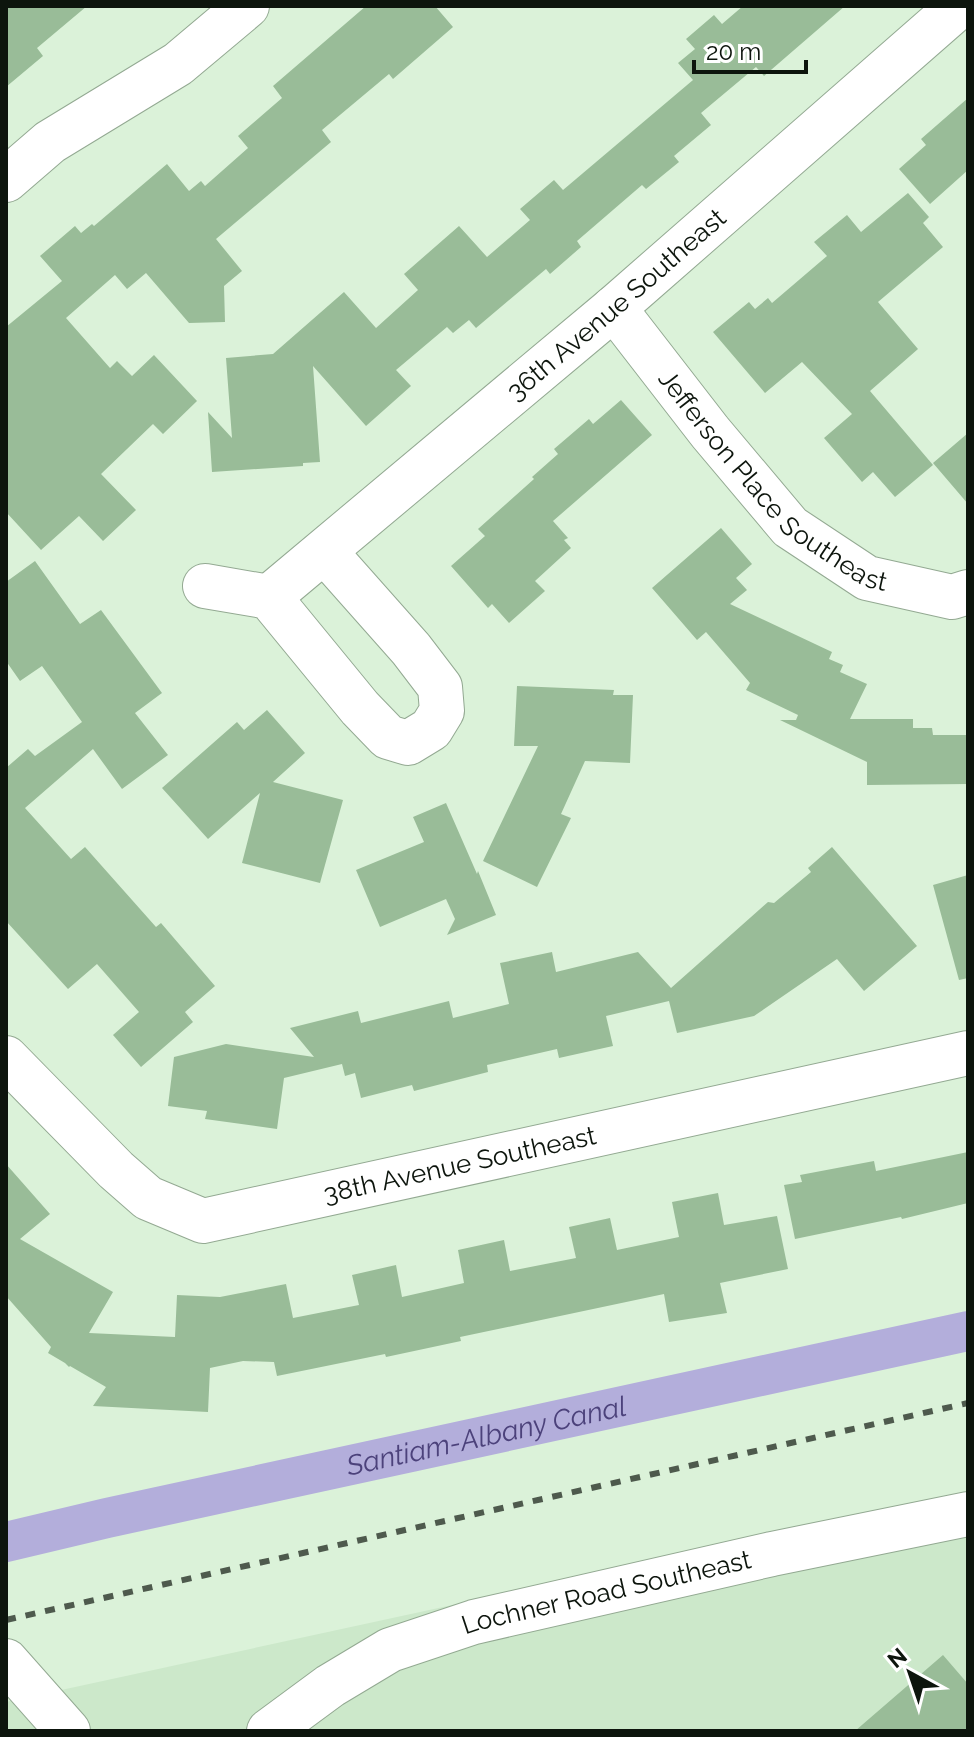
<svg xmlns="http://www.w3.org/2000/svg" width="974" height="1737" viewBox="0 0 974 1737" font-family="Raleway,sans-serif">
<rect width="100%" height="100%" fill="#dbf2d9"/>
<path fill="#cce8ca" d="M968,1493v238h-962v-29z"/>
<g fill="none" stroke-linecap="round" stroke-linejoin="round">
<path stroke="#b3aedb" stroke-width="40" id="s1" d="M6,1542l101,-24 861,-187"/>
</g>
<path fill="#99bc98" d="M6,6h81l-50,42 6,8 -37,31z
M366,6h69l18,21 -60,52 -4,-5 -67,56 9,12 -115,97 26,32 -18,15 1,36 -36,1 -43,-50 -19,16 -12,-14 -49,43 44,50 7,-7 15,15 22,-21 43,46 -34,33 -10,-10 -52,50 35,36 -33,31 -24,-25 -38,34 -35,-38v-185l56,-46 -22,-25 35,-30 6,7 11,-9 2,2 73,-62 22,27 12,-10 4,5 43,-38 -10,-12 44,-38 -9,-12z
M743,6h102l-81,70 -8,-9 -55,46 10,12 -37,31 5,6 -33,27 -4,-4 -65,56 4,6 -31,27 -4,-5 -70,59 -7,-8 -16,13 -6,-6 -51,43 15,16 -45,40 -53,-60 7,96 -17,1v3l-91,6 -4,-60 24,26 -6,-80 47,-4 71,-62 32,36 42,-38 -14,-16 55,-48 28,31 43,-37 -10,-11 34,-29 9,10 130,-110 -15,-17 17,-14 -9,-10 28,-24 8,9z
M968,98v72l-38,34 -31,-35 27,-24 -5,-6z
M908,193l21,24 -6,6 20,24 -65,55 40,47 -48,42 63,74 -38,32 -22,-25 -11,10 -38,-44 28,-24 -50,-52 -37,31 -52,-61 36,-30 6,7 13,-11 4,5 55,-47 -13,-14 33,-27 14,17z
M621,400l31,35 -99,86 15,17 -4,2 7,8 -36,33 10,10 -36,32 -17,-19 -4,4 -37,-42 34,-30 -7,-7 56,-50 -2,-2 26,-23 -4,-5 35,-30 4,5z
M968,433v71l-35,-41z
M721,528l31,36 -16,14 11,12 -17,14 102,48 -3,7 14,6 -3,7 27,12 -17,35h63v9h19l1,7h35v49l-101,1v-23l-87,-42h16l2,-5 -52,-25 4,-7 -44,-51 -9,8 -45,-52z
M35,561l45,63 21,-14 61,83 -27,20 33,42 -46,34 -29,-40 -68,59 46,51 14,-12 71,80 5,-4 54,63 -30,26 8,10 -52,45 -28,-32 26,-23 -42,-48 -29,25 -62,-68v-153l22,-19 7,7 47,-34 -40,-56 -22,15 -14,-20v-79z
M517,686l97,4 -1,5h20l-3,68 -45,-2 -24,53 10,4 -34,69 -54,-26 55,-115h-24z
M267,710l38,43 -32,29 70,18 -23,83 -78,-20 18,-70 -52,46 -46,-51 75,-66 7,8z
M446,803l31,71 1,-3 18,44 -49,20 8,-16 -9,-20 -66,28 -24,-57 68,-28 -11,-25z
M832,847l85,99 -53,45 -27,-32 -83,57 -77,17 -8,-32 -63,15 7,30 -54,12 -2,-9 -70,16 1,7 -74,19 -2,-6 -51,13 -6,-25 -10,3 -3,-12 -58,14 -7,51 -72,-10 2,-8 -39,-5 6,-49 52,-13 88,13 -24,-29 68,-17 3,12 88,-22 4,17 56,-14 -9,-41 52,-11 4,20 82,-20 33,36 97,-86 6,1 37,-31 -3,-4z
M968,875v103l-9,2 -26,-95z
M968,1152v51l-66,16 -1,-2 -106,22 -11,-54 18,-3 -2,-7 74,-14 2,10z
M6,1164l44,50 -30,25 93,53 -24,41 86,4 2,-42 43,2 66,-13 7,34 66,-13 -7,-30 44,-10 6,32 62,-14 -6,-33 46,-10 6,31 66,-13 -7,-31 41,-9 7,32 62,-13 -7,-35 46,-9 6,32 53,-9 11,53 -68,14 7,30 -58,9 -5,-28 -204,43 1,4 -75,16 -1,-3 -108,22 -3,-14 -31,-1 -33,7 -2,44 -115,-6 13,-19 -36,-21 -1,1 -4,-4 -17,-10 3,-6 -45,-51z
M943,1655l25,29v47h-113z"/>
<g fill="none" stroke-linecap="round" stroke-linejoin="round">
<g stroke="#93a992" stroke-width="46">
<g id="street">
<path d="M6,180l44,-38 128,-78 69,-58"/>
<path id="s2" d="M614,308l96,124 80,95 77,51 85,19 16,-5"/>
<path d="M205,586l64,11 91,111 28,29 20,6 23,-14 11,-18 -2,-24 -29,-38 -86,-97"/>
<path id="s3" d="M269,597l345,-289 345,-302"/>
<path id="s4" d="M6,1058l110,112 32,28 55,23 765,-168"/>
</g>
</g>
<g stroke="#93a992" stroke-width="46">
<g id="secondary">
<path d="M6,1661l62,70"/>
<path id="s5" d="M269,1731l61,-45 60,-36 84,-28 298,-68 196,-40"/>
</g>
</g>
<use href="#street" stroke="#fff" stroke-width="44"/>
<use href="#secondary" stroke="#fff" stroke-width="44"/>
<path stroke="#4e5a4d" stroke-width="6" stroke-dasharray="10 10" stroke-linecap="butt" d="M6,1620l962,-217"/>
</g>
<g text-anchor="middle" dominant-baseline="central" stroke-width="6" stroke-linejoin="round" paint-order="stroke">
<g font-size="26" fill="#0d150d" stroke="#fff">
<text stroke="none"><textPath href="#s3" startOffset="454">36th Avenue Southeast</textPath></text>
<text stroke="none"><textPath href="#s2" startOffset="238">Jefferson Place Southeast</textPath></text>
<text stroke="none"><textPath href="#s4" startOffset="522">38th Avenue Southeast</textPath></text>
<text stroke="none"><textPath href="#s5" startOffset="370">Lochner Road Southeast</textPath></text>
</g>
<g font-size="28" font-style="italic" fill="#4c427b" stroke="#fff">
<text stroke="none"><textPath href="#s1" startOffset="492">Santiam-Albany Canal</textPath></text>
</g>
</g>
<rect width="974" height="1737" fill="none" stroke="#0d150d" stroke-width="16"/>
<g transform="translate(910 1673) rotate(320)" stroke="#ffffff" stroke-width="6" paint-order="stroke">
<path d="M0-6L14 30L0 20L-14 30Z" fill="#0d150d"/>
<text y="-12" font-size="22" font-weight="bold" text-anchor="middle" fill="#0d150d">N</text>
</g>
<path d="M694 60v12h112v-12" fill="none" stroke="#0d150d" stroke-width="4"/>
<text x="706" y="60" font-size="24" fill="#0d150d" stroke="#ffffff" stroke-width="6" paint-order="stroke">20 m</text>
</svg>
